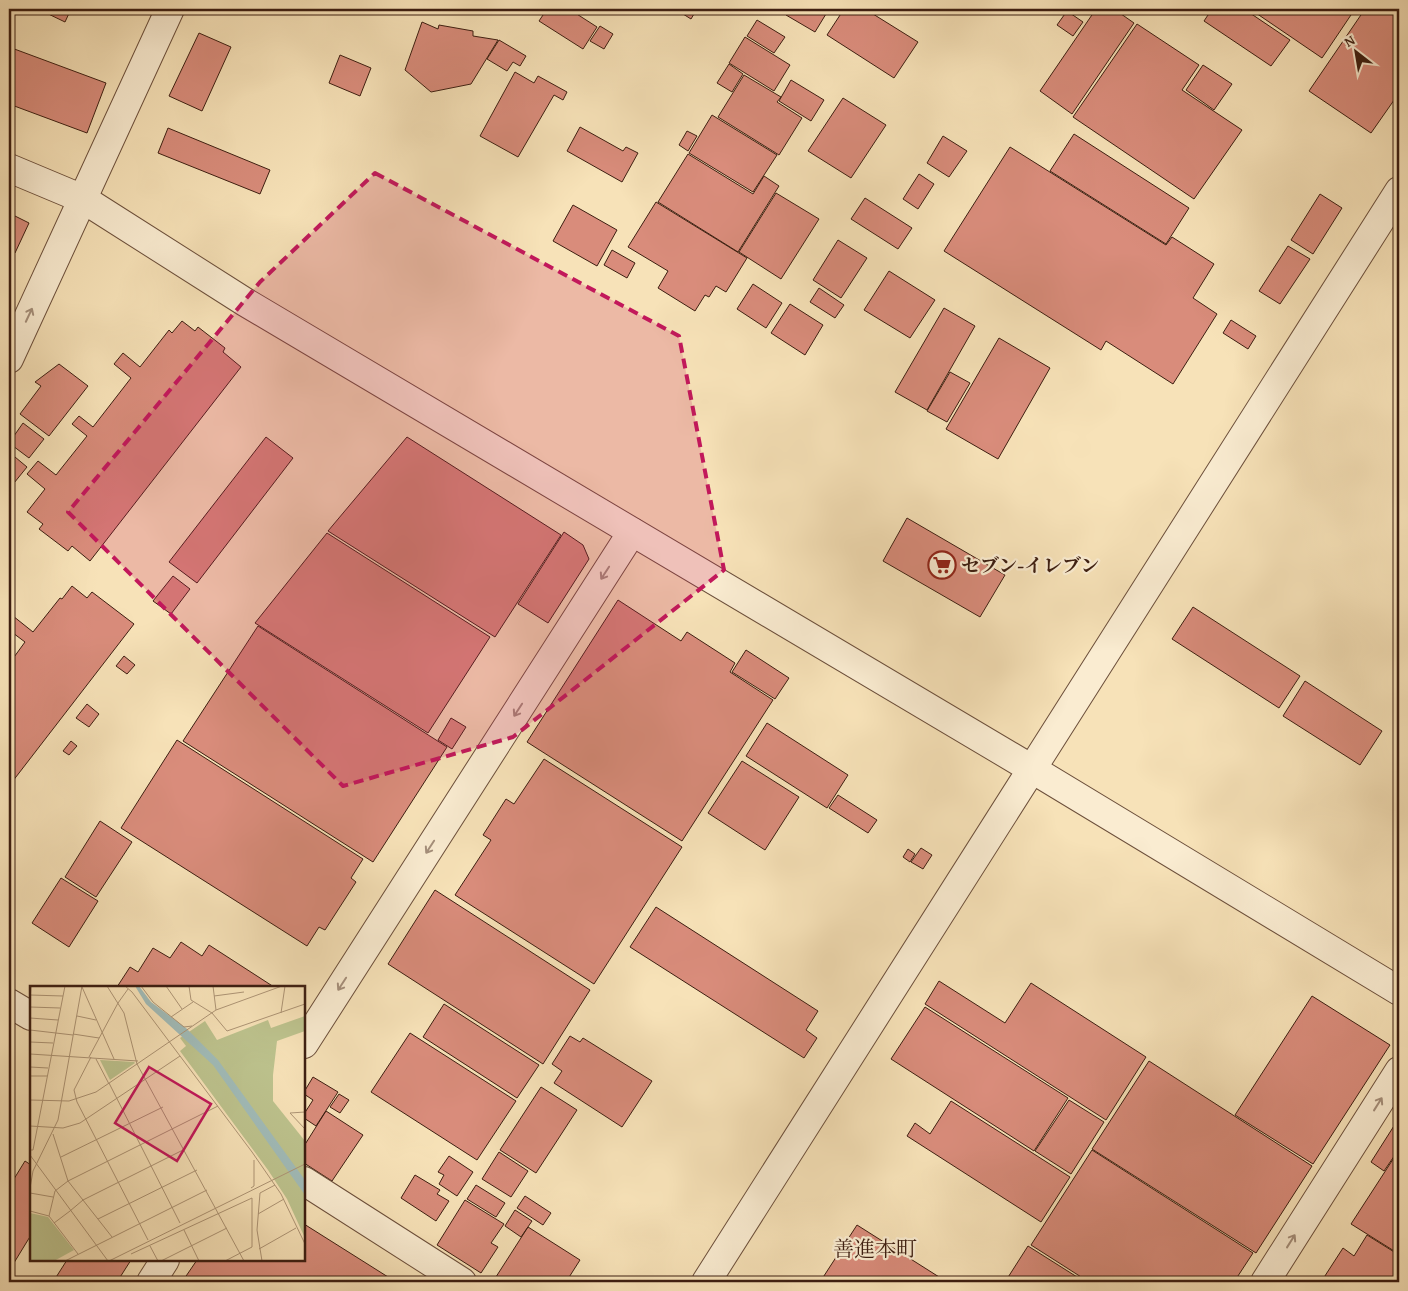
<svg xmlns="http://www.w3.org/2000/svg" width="1408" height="1291" viewBox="0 0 1408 1291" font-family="'Gentium Book Plus','Noto Serif JP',serif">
<rect width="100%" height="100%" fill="#f7e2b8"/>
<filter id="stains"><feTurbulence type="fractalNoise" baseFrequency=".004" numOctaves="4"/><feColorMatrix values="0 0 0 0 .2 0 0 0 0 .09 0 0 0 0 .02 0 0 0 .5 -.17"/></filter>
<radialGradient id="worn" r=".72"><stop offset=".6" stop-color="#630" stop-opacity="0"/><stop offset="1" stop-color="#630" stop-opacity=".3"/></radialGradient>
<path fill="#d98c7b" stroke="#3d1e11" d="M38,9h33l-6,13z
M547,9h22l28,18 -14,22 -44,-28z
M675,9h22l-6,10z
M790,9h39l-14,23 -29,-17z
M844,9h21l53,33 -24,36 -67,-43z
M1096,9h18l20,14 -62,91 -32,-23z
M1212,9h32l46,31 -19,26 -67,-45z
M1250,9h105l-33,49z
M1365,9h34v84l-28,40 -62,-42z
M1067,11l16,11 -10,14 -16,-11z
M757,20l28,17 -11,16 -27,-17z
M422,22l16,7 1,-4 34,6v5l25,4 -27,44 -40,8 -26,-22z
M1137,24l62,41 -17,25 60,40 -48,69 -121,-82z
M600,26l13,8 -9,15 -14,-8z
M199,33l32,14 -29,64 -33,-15z
M745,37l45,28 -16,26 -45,-28z
M499,40l27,16 -6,10 -7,-4 -6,9 -20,-12z
M9,47l97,36 -19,50 -78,-29z
M340,55l31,13 -11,28 -31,-13z
M729,64l14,10 -11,18 -15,-9z
M1203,65l29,19 -18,26 -28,-20z
M515,72l19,11 4,-7 29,16 -4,8 -9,-5 -36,62 -38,-21z
M744,75l37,22 -4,5 25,16 -23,37 -61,-38z
M791,80l33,20 -13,21 -32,-20z
M843,98l43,27 -35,53 -43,-27z
M712,115l65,40 -24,37 -64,-39z
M580,127l43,24 3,-4 12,6 -16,29 -55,-31z
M168,128l102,42 -10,24 -102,-41z
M687,131l10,5 -9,15 -9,-6z
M1074,134l115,74 -23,36 -116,-73z
M943,136l24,15 -18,26 -22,-14z
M1010,147l156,98 6,-8 42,27 -21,34 24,16 -44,70 -67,-43 -5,9 -157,-99z
M688,154l65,40 11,-18 15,10 -41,66 -80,-50z
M919,174l15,10 -16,25 -15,-10z
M776,193l43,26 -38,60 -42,-27z
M1320,194l22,14 -29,46 -22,-14z
M865,198l47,30 -14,21 -47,-30z
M656,202l91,56 -21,34 -10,-6 -7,11 -4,-2 -10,16 -37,-23 10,-17 -40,-24z
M573,205l44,25 -20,36 -44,-25z
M9,213l20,10 -14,30 -6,-2z
M838,240l29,18 -26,40 -28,-18z
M1288,246l22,13 -30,45 -21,-13z
M612,250l23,13 -8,15 -23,-13z
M889,271l46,29 -25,38 -46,-28z
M753,284l29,19 -16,25 -29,-19z
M819,288l25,17 -9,13 -25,-16z
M790,304l33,21 -18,30 -34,-22z
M944,308l31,18 -48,84 -32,-18z
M1231,320l25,16 -8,13 -25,-16z
M182,321l13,10 3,-4 27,21 -2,4 18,15 -151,194 -18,-15 -4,5 -29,-22 4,-5 -16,-12 18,-23 -18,-15 11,-13 18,14 31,-39 -15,-12 7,-8 14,11 38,-49 -17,-14 9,-11 17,14 29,-37 3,3z
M999,338l51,30 -52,91 -52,-30z
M59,364l29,22 -39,50 -29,-22 21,-28 -6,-4z
M950,372l20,11 -23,39 -20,-11z
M23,423l21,16 -15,19 -20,-15z
M266,437l27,21 -96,125 -28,-21z
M407,437l154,98 -66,102 -167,-106z
M9,452l18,15 -13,16 -5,-4z
M907,518l98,57 -25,42 -97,-56z
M564,532l19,13 6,14 -41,64 -30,-19z
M327,533l163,104 -62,96 -173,-110z
M173,576l17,13 -19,25 -18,-13z
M72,586l15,12 5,-6 42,32 -125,162v-122l16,-22 -16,-12v-8l4,-6 20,16 27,-34 2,1z
M618,600l63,41 6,-9 48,31 -5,9 43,28 -91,141 -155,-99z
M1193,607l107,69 -21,32 -107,-69z
M258,626l189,121 -74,115 -190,-121z
M746,650l43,28 -14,21 -43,-27z
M124,656l11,9 -8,9 -11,-8z
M1305,681l77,50 -22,34 -77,-49z
M87,704l12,10 -10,13 -13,-9z
M451,718l15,9 -14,22 -14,-9z
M767,723l81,52 -21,33 -81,-52z
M177,740l186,119 -12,19 5,4 -31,48 -6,-3 -12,19 -186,-118z
M71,741l6,5 -8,9 -6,-4z
M544,759l138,88 -88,137 -139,-89 36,-55 -8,-5 23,-36 8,5z
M742,761l57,36 -34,53 -57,-37z
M838,795l39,25 -9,13 -39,-25z
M100,821l32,21 -36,55 -31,-20z
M921,848l11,7 -9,14 -12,-7z
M908,849l7,5 -5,8 -7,-5z
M61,878l37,23 -29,46 -37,-24z
M435,890l155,100 -47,74 -155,-100z
M656,907l162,104 -12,19 11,8 -13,20 -174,-111z
M181,942l21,14 7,-11 65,42h-157l13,-20 8,5 15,-24 17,10z
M939,981l66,42 26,-40 115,74 -40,63 -181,-116z
M1312,996l78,49 -77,119 -78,-49z
M444,1004l95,61 -22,33 -94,-61z
M925,1007l143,91 -34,53 -143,-92z
M410,1033l106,68 -39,59 -106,-68z
M570,1036l10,6 3,-4 69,43 -30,46 -68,-44 8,-12 -10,-7z
M1149,1061l163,105 -56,87 -164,-104z
M313,1077l25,15 -22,34 -12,-8v-4l9,-14 -9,-6v-2z
M541,1087l36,23 -41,63 -36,-23z
M339,1094l10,6 -9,13 -10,-6z
M1069,1100l35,22 -33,52 -36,-23z
M951,1101l119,76 -29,45 -134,-86 8,-13 15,11z
M326,1111l37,24 -31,46 -28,-18v-17z
M1399,1118v31l-15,22 -13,-9z
M1092,1150l161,103 -19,29h-145l-58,-37z
M1399,1150v104l-48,-30z
M499,1152l29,19 -17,26 -29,-18z
M449,1156l24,16 -16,24 -18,-12 5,-9 -6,-3z
M25,1161l6,4v70l-22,36v-84z
M415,1175l25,15 -3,4 12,7 -13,20 -35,-23z
M476,1185l29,18 -9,14 -29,-18z
M525,1196l26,17 -8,12 -26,-17z
M465,1200l39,24 -13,19 7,4 -17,26 -44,-28z
M515,1210l17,11 -11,16 -16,-11z
M304,1224l92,58h-214l15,-22h107z
M857,1225l90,57h-127z
M528,1227l52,33 -14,22h-68l-4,-2z
M1367,1235l32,20v27h-78l22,-34 11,8z
M1028,1246l57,36h-80z
M67,1260h64l-14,22h-64z"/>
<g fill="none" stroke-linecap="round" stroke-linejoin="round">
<g stroke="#6c4f3b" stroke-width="30">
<path id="minor" d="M9,359l161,-350
M9,1003l22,13
M304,1044l328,-512
M304,1181l158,101
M151,1282l14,-22
M706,1282l693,-1091
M1265,1282l134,-211"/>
</g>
<g stroke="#6c4f3b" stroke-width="30">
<path id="tertiary" d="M9,168l74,31 162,103 787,467 367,222"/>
</g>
<use href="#minor" stroke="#faecd1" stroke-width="28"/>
<use href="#tertiary" stroke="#faecd1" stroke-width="28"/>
</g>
<defs><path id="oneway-shaft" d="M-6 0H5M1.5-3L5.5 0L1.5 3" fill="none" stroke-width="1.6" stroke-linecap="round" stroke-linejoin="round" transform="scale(1.25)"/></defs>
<g stroke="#a58f7b">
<use href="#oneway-shaft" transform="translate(29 315) rotate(-65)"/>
<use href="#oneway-shaft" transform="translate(605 573) rotate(123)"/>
<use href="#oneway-shaft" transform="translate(518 710) rotate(123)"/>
<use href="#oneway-shaft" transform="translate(430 847) rotate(123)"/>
<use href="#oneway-shaft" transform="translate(342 984) rotate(123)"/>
<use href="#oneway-shaft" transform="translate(1378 1104) rotate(-58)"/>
<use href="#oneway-shaft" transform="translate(1291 1241) rotate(-58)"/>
</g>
<path fill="#c2185b" fill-opacity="0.2" stroke="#c2185b" stroke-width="4" stroke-dasharray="10 6" stroke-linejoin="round" d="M375,173l304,163 45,234 -211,167 -170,49 -275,-274 192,-230z"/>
<defs>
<g id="supermarket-ring" transform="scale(1.4375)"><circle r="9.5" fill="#faecd1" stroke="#8f2418" stroke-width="1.5"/><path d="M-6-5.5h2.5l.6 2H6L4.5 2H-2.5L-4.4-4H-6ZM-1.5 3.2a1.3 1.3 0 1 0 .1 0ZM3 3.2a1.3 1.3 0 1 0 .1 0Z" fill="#8f2418"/></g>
</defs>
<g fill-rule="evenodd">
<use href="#supermarket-ring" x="942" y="565"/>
</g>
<g text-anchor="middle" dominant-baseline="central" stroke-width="4.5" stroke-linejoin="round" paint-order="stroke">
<g font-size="19" font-weight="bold" fill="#3d1e11" stroke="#faecd1" text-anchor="start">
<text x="961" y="565">セブン-イレブン</text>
</g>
<g font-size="21" fill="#3d1e11" stroke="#faecd1">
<text x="875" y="1248">善進本町</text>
</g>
</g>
<g transform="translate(30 986)">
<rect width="275" height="275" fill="#f7e2b8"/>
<path d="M275,30v15l-28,10 -4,34v26l32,40v97l-18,-39 -19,-29 -88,-119 6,-5 -6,-8 25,-17 12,19 51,-20 3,8zM70,74l34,2 1,1 -25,17zM0,227l18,4 26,33 -20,11h-24z" fill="#bdc38e"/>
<path d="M105,0h4l12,16 35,26 32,32 87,120v15l-92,-130 -67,-61z" fill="#a1bcb9"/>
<path fill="none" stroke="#ad9475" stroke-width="1" d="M77,0l17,27 13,51 107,197M95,0l7,6 120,160 29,42 24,50M111,0l12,16 31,25 8,-1M136,0l16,23M159,0l2,14 21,13 15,18 78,-27M183,0l3,24M52,1l32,72M0,9l33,1M184,10l30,-4M0,15l1,-15M88,17l10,-14M0,21l30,1M251,27l4,-27M47,30l19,4M141,31l22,-15M0,32l28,2M0,44l43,5M43,48l26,4M0,56l23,1M0,68l108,7M59,71l29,-54M61,71l-17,33 3,12 71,138M66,73l13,25M0,81l18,1M0,90h17M79,97l71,140M0,114l39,1 27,-9 120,-82 66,-24M275,126l-15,1 15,16M0,140l33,2 17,-5 100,-67M23,148l15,47 44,56M0,164h3l32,-164M0,169l78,106M31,171l102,-50M0,202l3,-17 25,-51 24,-134M221,202l3,-2v-26M0,207l23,4M0,225l19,5 29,38M40,225l13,-11 102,-51M228,228l26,-15M19,230l6,-25 13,-10 150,-75M68,233l99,-49M24,237l16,-12M154,244l15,31M120,260l8,15M229,263l37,-21M101,268l121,-56v49l-27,14M35,275l142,-71M79,275l196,-97M131,275l66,-33M232,275l-5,-31 3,-37 15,-8"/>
<path fill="#c2185b" fill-opacity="0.15" stroke="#c2185b" stroke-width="2.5" d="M119,81l62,37 -34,57 -62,-38z"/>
<rect width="275" height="275" fill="none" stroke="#3d1e11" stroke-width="2.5"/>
</g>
<rect width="1408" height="1291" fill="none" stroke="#f7e2b8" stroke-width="30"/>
<rect x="10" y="10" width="1388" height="1271" fill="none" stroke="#3d1e11" stroke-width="2.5"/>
<rect x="15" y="15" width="1378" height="1261" fill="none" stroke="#3d1e11"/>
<g transform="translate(1356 52) rotate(329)" stroke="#faecd1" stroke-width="4" paint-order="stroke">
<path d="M0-4L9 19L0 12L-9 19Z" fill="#3d1e11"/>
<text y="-8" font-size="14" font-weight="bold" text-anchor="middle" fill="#3d1e11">N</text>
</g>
<rect width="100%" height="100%" filter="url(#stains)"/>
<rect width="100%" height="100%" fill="url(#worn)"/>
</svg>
